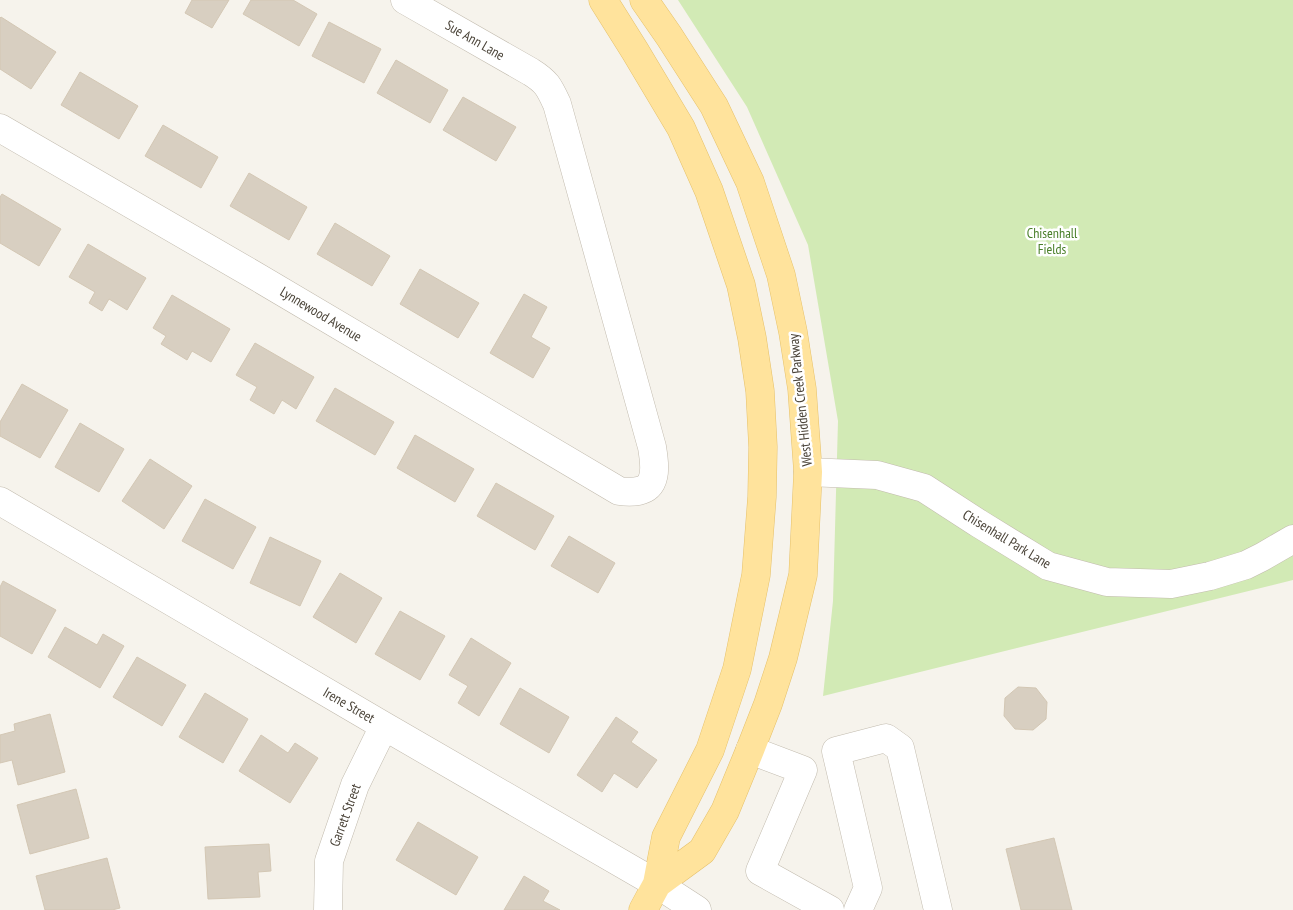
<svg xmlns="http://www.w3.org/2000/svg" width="1293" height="910" viewBox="0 0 1293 910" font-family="'PT Sans Narrow',sans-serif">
<rect width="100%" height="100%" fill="#f6f3ec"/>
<path fill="#d2eab5" d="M678,0h615v580l-470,116 10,-95 5,-180 -30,-176 -61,-138z"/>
<path fill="#d8cfc1" stroke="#d3c7b4" d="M192,0h37l-17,28 -27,-15z
M251,0h42l24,14 -18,32 -56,-32z
M1,17l55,35 -25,37 -31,-20v-51z
M329,22l52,27 -17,34 -52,-27z
M396,60l52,30 -18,33 -53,-30z
M80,72l58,34 -19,33 -58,-34z
M463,97l53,30 -20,34 -53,-31z
M163,125l55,32 -17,31 -56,-32z
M249,173l58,34 -18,33 -59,-34z
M2,194l59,35 -22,37 -39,-23v-46z
M335,223l55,33 -18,30 -55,-32z
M88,244l58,34 -19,32 -18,-11 -7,12 -13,-8 6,-11 -26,-15z
M420,269l59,34 -21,35 -58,-34z
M524,294l23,13 -16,30 19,11 -17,30 -43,-25z
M172,295l58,34 -19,33 -19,-11 -5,9 -26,-16 5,-8 -13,-8z
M255,343l59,34 -18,32 -14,-9 -8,14 -24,-14 7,-13 -21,-12z
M22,384l46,26 -28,48 -40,-22v-14z
M335,388l59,34 -19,33 -59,-34z
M80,423l44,26 -25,43 -44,-25z
M415,435l59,34 -19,33 -58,-34z
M150,459l42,27 -28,43 -42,-28z
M496,483l58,33 -19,34 -58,-34z
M205,499l51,28 -23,42 -51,-28z
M569,536l46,27 -17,30 -47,-27z
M270,537l51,24 -21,45 -50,-23z
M340,573l42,25 -26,45 -43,-26z
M3,581l53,29 -24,44 -32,-18v-49z
M400,611l45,25 -25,44 -45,-26z
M65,627l32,18 6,-11 21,12 -24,42 -52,-31z
M471,638l40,25 -32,53 -21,-13 10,-17 -19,-11z
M137,657l49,28 -24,41 -49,-29z
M1018,687l18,1 11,14 -1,17 -13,11 -18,-1 -11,-13 1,-18z
M520,688l49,29 -20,36 -49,-29z
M205,693l43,26 -25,44 -44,-26z
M50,714l15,58 -47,13 -6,-25 -12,3v-28l15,-4 -1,-7z
M616,717l22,15 -7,10 26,18 -20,28 -23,-15 -12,19 -25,-17z
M261,735l27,18 7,-10 23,15 -28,45 -51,-32z
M76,789l13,49 -59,16 -13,-49z
M418,822l60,35 -22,38 -60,-35z
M1054,838l18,72h-51l-15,-61z
M269,844l2,27 -13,1 2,25 -52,2 -3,-52z
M107,858l13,50 -8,2h-67l-9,-34z
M524,876l25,15 -6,10 17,9h-56z"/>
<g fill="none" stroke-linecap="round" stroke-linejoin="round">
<g stroke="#c2bbae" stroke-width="29">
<path id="minor" d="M0,128l259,150 360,213c37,5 38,-14 33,-44l-95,-343c-8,-17 -10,-22 -26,-32l-126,-72
M808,472l69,3 47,13 54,35 70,43 59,16 64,2 39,-8 36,-11 16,-8 31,-18
M0,501l384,225 273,158 40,26
M750,750l53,20 -43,101 70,39
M328,910l1,-49 26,-76 29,-59
M858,910l10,-22 -32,-137 50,-13 14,10 38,162"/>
</g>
<g stroke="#e6c16a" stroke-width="29">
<path id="major" d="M603,0l32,51 46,77 28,63 32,94 11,53 8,53 3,56 -1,50 -6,78 -19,94 -27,81 -44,87 -9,47 -14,26
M644,0l25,36 45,70 36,76 31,93 12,57 9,57 6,83 -5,103 -20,83 -15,46 -18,46 -25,61 -23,40 -45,33"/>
</g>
<use href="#minor" stroke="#fff" stroke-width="28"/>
<use href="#major" stroke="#ffe39c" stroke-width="28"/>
</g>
<g text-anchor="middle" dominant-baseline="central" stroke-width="5" stroke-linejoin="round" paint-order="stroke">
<g font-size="14" fill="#4b4439" stroke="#fff">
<text transform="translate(475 40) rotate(30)">Sue Ann Lane</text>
<text transform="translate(321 314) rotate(31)">Lynnewood Avenue</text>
<text transform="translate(800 400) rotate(-96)">West Hidden Creek Parkway</text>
<text transform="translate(1007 539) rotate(31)">Chisenhall Park Lane</text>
<text transform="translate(349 705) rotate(30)">Irene Street</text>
<text transform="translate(345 815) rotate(-70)">Garrett Street</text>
</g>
<g font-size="14" fill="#4a7f2a" stroke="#fff">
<text x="1052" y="233">Chisenhall<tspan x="1052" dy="16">Fields</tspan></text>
</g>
</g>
</svg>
